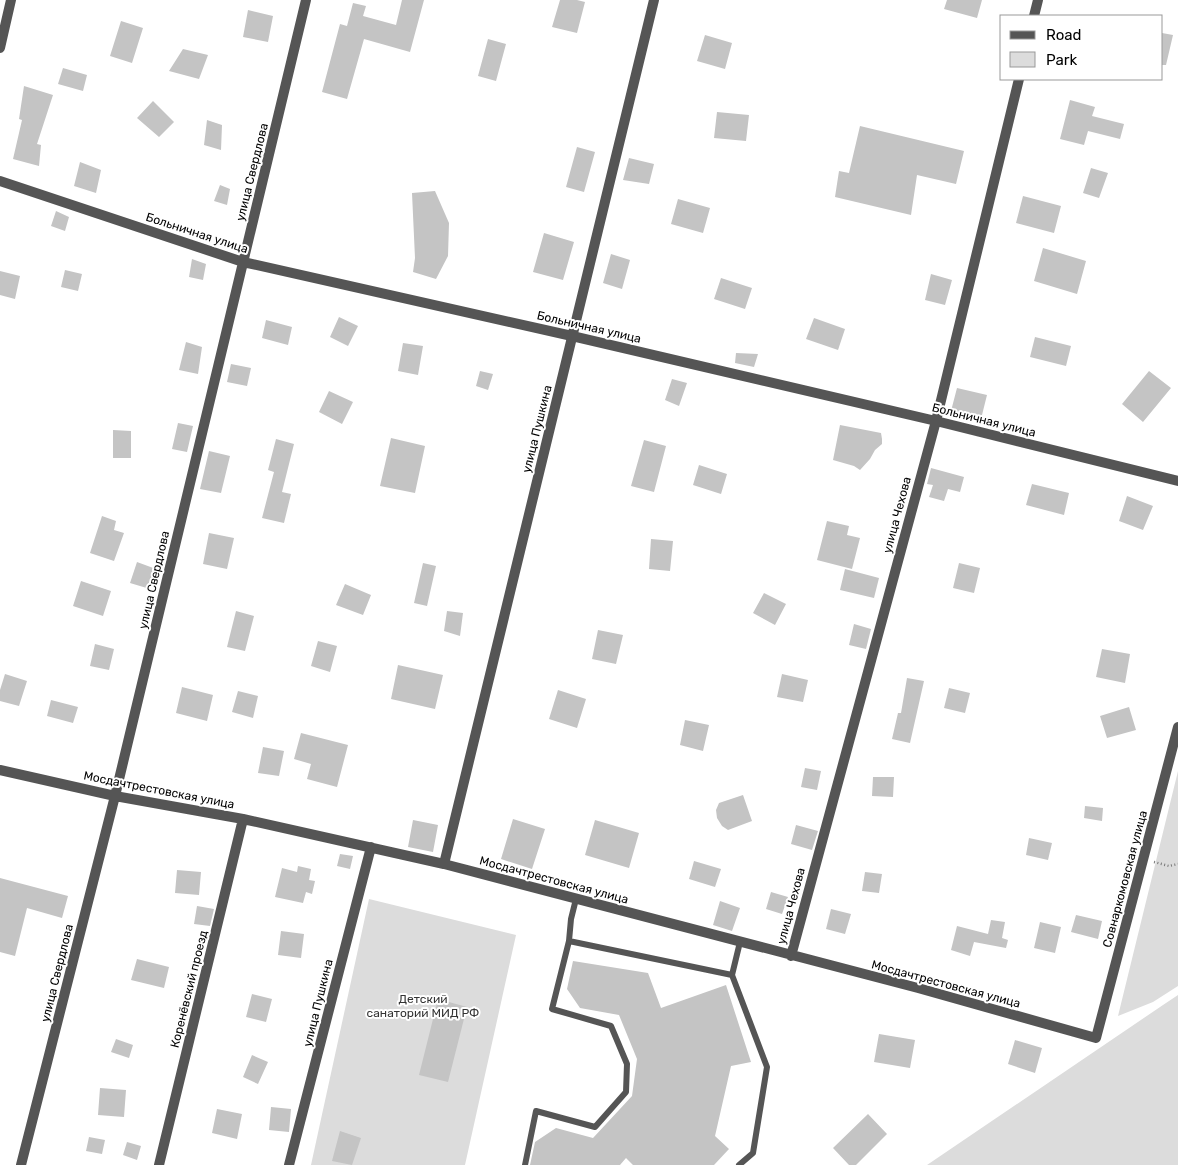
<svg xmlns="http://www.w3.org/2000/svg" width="1178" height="1165" viewBox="0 0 1178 1165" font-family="Rubik,sans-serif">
<rect width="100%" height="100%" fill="#fff"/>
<path fill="#dcdcdc" d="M1178,771v215l-25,16 -35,14z
M369,899l147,36 -51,230h-154z
M1178,995v170h-251l236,-160z"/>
<path fill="#c4c4c4" d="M402,0h22l-14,52 -46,-13 -17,60 -25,-7 18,-68 7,2 6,-23 13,3 -3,10 33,9z
M560,0h17l8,2 -8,31 -25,-6z
M947,0h35l-5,18 -33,-9z
M248,10l25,6 -5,26 -25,-5z
M121,21l22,7 -11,35 -22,-7z
M1162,33l11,2 -7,30h-4z
M705,35l27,8 -7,26 -28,-8z
M488,39l18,5 -10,37 -18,-5z
M183,49l25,6 -9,24 -30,-8z
M63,68l24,7 -4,16 -25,-7z
M24,86l29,9 -16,49 4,1 -2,21 -26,-7 9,-39 -3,-1z
M1070,100l25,7 -3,9 32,8 -4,15 -32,-8 -4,14 -24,-6z
M153,101l21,21 -15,15 -22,-19z
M717,112l32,3 -3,26 -32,-3z
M207,120l15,5 -1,25 -17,-5z
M860,126l104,25 -8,33 -39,-9 -6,40 -76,-18 4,-26 10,2z
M577,147l18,5 -11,40 -18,-5z
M629,158l25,6 -5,20 -26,-4z
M80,162l21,8 -5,23 -22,-7z
M1091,168l17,5 -9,25 -16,-5z
M220,185l10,4 -3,16 -13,-4z
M435,191l14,32 -1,33 -12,23 -23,-7 2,-14 -3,-65z
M1023,196l38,10 -7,27 -38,-10z
M678,199l32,9 -7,25 -32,-9z
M56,211l13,6 -4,14 -14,-5z
M544,233l30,9 -11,38 -30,-8z
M1043,248l43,13 -9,33 -43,-13z
M611,254l19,6 -8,29 -19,-6z
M192,259l14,5 -3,16 -14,-3z
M65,270l17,4 -4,17 -17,-4z
M0,271l20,5 -5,23 -15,-4z
M931,274l21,6 -7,25 -20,-5z
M721,278l31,10 -7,21 -31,-10z
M339,317l19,9 -10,20 -18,-9z
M814,318l31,11 -7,21 -32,-11z
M266,320l26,7 -4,18 -26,-7z
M1035,337l36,9 -5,20 -36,-9z
M186,342l16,5 -4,27 -19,-4z
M403,343l20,3 -5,29 -20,-4z
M736,353l22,1 -4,13 -19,-4z
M231,364l20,4 -4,18 -20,-4z
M480,371l13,3 -5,16 -12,-4z
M1149,371l22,17 -28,34 -21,-18z
M672,379l15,4 -8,23 -14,-6z
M957,388l30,7 -6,24 -30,-8z
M329,391l24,11 -11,22 -23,-12z
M178,423l15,3 -6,26 -15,-3z
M840,425l41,8 1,6v5l-7,6 -5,9 -10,11 -6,-4 -21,-6z
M113,430l18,1v27h-18z
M391,438l34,8 -10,47 -35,-7z
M276,439l18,5 -12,48 9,2 -7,29 -22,-5 12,-46 -6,-2z
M644,440l22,6 -12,46 -23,-6z
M209,451l21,5 -9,37 -21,-4z
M699,465l28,9 -6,20 -28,-9z
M931,468l33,9 -4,15 -12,-3 -4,12 -15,-4 4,-12 -6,-1z
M1032,484l37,9 -5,22 -38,-10z
M1127,496l26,10 -10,24 -24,-9z
M102,516l14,5 -2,9 10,3 -10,28 -24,-8z
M827,521l22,5 -2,9 13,3 -8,31 -35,-9z
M209,533l25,5 -7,31 -24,-5z
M651,539l22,2 -3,30 -21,-2z
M137,562l19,7 -6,20 -20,-6z
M423,563l13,3 -9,40 -13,-3z
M959,563l21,5 -6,25 -21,-5z
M845,569l34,9 -5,20 -34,-8z
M81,581l30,10 -8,25 -30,-10z
M345,584l26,11 -8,20 -27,-10z
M764,593l22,11 -11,21 -22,-12z
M236,611l18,5 -9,35 -18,-4z
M447,611l16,2 -3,23 -16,-5z
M854,624l17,5 -5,20 -17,-4z
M598,630l25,5 -7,29 -24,-5z
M318,641l19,5 -7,26 -19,-6z
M95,644l19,5 -5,21 -19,-4z
M1102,649l28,5 -5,29 -29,-6z
M398,665l45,10 -8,34 -44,-10z
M5,674l22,7 -8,25 -19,-5v-11z
M782,674l26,6 -5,22 -26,-5z
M907,678l17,3 -14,62 -18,-4 6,-26h3z
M182,687l31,8 -6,26 -31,-8z
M949,688l21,5 -5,20 -21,-5z
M558,690l28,9 -9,29 -28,-9z
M238,691l20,5 -5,22 -21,-6z
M51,700l27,7 -5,16 -26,-7z
M1129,707l7,23 -29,8 -7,-22z
M685,720l24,5 -6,26 -23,-6z
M301,733l47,12 -11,42 -30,-8 4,-15 -17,-5z
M263,747l21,4 -5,25 -21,-3z
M805,768l16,3 -4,19 -16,-3z
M873,777h21l-1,20 -21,-1z
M743,795l9,26 -24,9 -6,-4 -5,-8 -1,-8 3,-7z
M1085,806l18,2 -1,13 -18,-3z
M513,819l32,10 -13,40 -31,-10z
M413,820l25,5 -5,27 -25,-5z
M595,820l44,13 -10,35 -44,-13z
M796,825l22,6 -6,19 -21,-6z
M1029,838l23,5 -4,17 -22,-5z
M340,854l13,2 -3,13 -13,-3z
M694,861l27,8 -6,18 -26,-8z
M298,866l13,3 -2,11 6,1 -3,13 -6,-2 -3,11 -28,-6 7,-29 15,4z
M177,870l24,2 -2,23 -24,-2z
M865,872l17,2 -3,19 -17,-2z
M0,878l68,18 -6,22 -35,-10 -12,48 -15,-4z
M771,892l17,5 -6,17 -16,-5z
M720,901l20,7 -8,23 -19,-6z
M197,906l17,3 -4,17 -16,-2z
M831,909l20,5 -6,20 -19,-5z
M1076,915l26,6 -4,18 -27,-7z
M991,920l14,2 -3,16 6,2 -2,8 -32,-6 -4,14 -19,-6 6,-24 31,8z
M1040,922l21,5 -6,26 -21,-5z
M281,931l23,3 -3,24 -23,-3z
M137,959l32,8 -5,21 -33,-8z
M573,961l75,12 13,35 65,-23 25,77 -20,4 -16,70 14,13 -15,16h-81l-7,-7 -6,7h-90l5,-23 21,-14 37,10 39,-42 5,-37 -18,-44 -39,-7 -13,-19z
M252,994l20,5 -6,23 -20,-5z
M438,999l29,8 -19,75 -29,-7z
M879,1034l36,6 -5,28 -36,-6z
M116,1039l17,6 -4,13 -18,-6z
M1015,1040l27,8 -7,25 -27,-9z
M252,1055l16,7 -10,22 -15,-7z
M100,1088l26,2 -2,27 -26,-2z
M271,1107l20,2 -2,23 -20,-2z
M217,1109l25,5 -5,25 -25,-6z
M868,1114l19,20 -31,31h-7l-16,-17z
M340,1131l21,7 -9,27 -20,-4z
M89,1137l16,3 -3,14 -16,-3z
M127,1142l14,4 -4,14 -14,-5z"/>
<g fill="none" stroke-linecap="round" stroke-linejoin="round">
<path stroke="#777" stroke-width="2.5" stroke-dasharray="1 2.5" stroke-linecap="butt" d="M1154,862l15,4 9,-2"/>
<path stroke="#555" stroke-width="6" d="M576,899l-5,20 -2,22 163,34 8,-33
M732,975l35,92 -14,86 -14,12
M525,1165l11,-54 59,16 31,-35 1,-28 -16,-38 -59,-17 17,-68"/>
<path stroke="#555" stroke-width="10" d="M1034,16l4,-16
M0,48l11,-48
M0,181l243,81 329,74 364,85 242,60
M0,770l115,26 128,23 201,45 474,124 178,50 82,-311
M444,864l210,-864
M791,956l145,-535 83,-342
M21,1165l94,-369 191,-796
M159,1165l84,-346
M289,1165l82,-318"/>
</g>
<g text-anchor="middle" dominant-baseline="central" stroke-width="4" stroke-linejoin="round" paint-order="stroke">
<g font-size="12" fill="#000" stroke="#fff">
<text transform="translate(252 172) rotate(-76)">улица Свердлова</text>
<text transform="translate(197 233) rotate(18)">Больничная улица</text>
<text transform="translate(589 327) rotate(13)">Больничная улица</text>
<text transform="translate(984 420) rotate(14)">Больничная улица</text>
<text transform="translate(537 429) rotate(-76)">улица Пушкина</text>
<text transform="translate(897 515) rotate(-75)">улица Чехова</text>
<text transform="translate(154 580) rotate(-77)">улица Свердлова</text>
<text transform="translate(159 790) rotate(11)">Мосдачтрестовская улица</text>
<text transform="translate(1125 879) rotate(-75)">Совнаркомовская улица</text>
<text transform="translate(554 880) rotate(15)">Мосдачтрестовская улица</text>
<text transform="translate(791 906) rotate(-75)">улица Чехова</text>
<text transform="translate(57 973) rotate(-76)">улица Свердлова</text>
<text transform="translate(946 984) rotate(15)">Мосдачтрестовская улица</text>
<text transform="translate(189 989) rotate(-76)">Коренёвский проезд</text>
<text transform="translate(318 1003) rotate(-76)">улица Пушкина</text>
</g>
<g font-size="12" fill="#333" stroke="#fff">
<text x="423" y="999">Детский<tspan x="423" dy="14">санаторий МИД РФ</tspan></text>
</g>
</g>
<rect x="1000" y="15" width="162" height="65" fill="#ffffff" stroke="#999999"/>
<rect x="1010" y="31" width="25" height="8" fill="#555555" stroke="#999999"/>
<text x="1046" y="40" font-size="15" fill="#000000">Road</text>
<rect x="1010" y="52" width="25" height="15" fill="#dcdcdc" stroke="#999999"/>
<text x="1046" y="65" font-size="15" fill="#000000">Park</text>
</svg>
